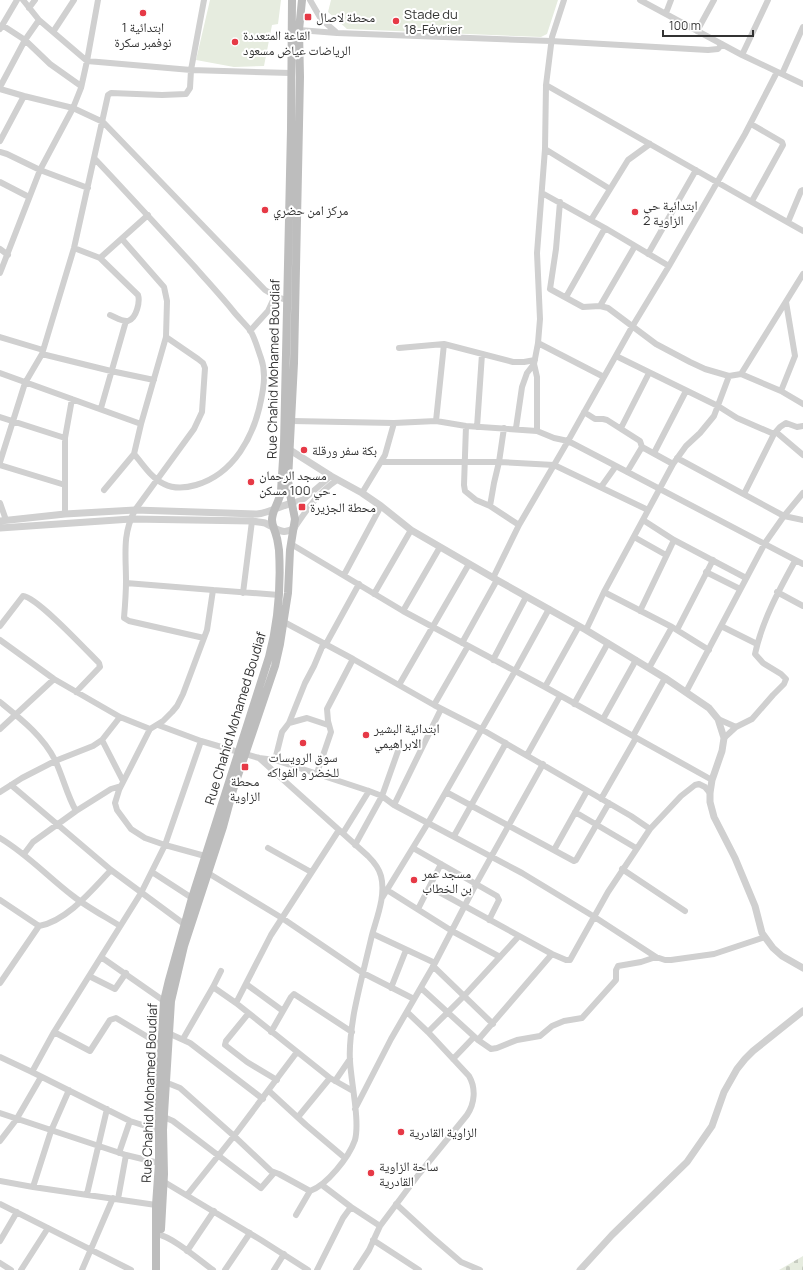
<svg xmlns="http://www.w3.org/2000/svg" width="803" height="1270" viewBox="0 0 803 1270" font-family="Manrope,'Noto Naskh Arabic',sans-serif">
<defs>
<pattern id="cemetery-stones" width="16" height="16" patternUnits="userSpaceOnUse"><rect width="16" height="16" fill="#e6ecdf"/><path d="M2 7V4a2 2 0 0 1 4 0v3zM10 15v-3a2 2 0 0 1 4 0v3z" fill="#c6cbc0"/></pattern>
</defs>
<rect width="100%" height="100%" fill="#fff"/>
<path fill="#e6ecdf" d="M210,0h71l-3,24 -6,1 -8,41 -30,1 -38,-7z
M331,0h227l-11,34 -6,3 -194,-8 -19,-17z"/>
<path fill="url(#cemetery-stones)" d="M803,1256v14h-24z"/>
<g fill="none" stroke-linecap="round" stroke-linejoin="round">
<path stroke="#d0d0d0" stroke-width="6" d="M204,0l-13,70 100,3
M310,0l11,19 15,13
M640,0l102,55 61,29
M29,8l6,-8
M666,13l5,-13
M2,25l23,15 25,24 31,22
M0,29l17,-29
M299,30l38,3 214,8 157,9 10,-1 4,-5
M697,31l17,-31
M53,32l21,-32
M742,55l26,-55
M782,74l21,-47
M546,85l257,146
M0,87l25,-47 14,-20
M0,89l24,7 49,12 30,14 162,168 10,6 11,4
M751,124l31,18 1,3 -31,56
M0,141l24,-45
M545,149l65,40
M0,152l7,2 33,16 48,18
M95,159c33,35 66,71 99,107 13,15 27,30 40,46 5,6 11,12 16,18 5,8 8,20 11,28 5,14 3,28 0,42 -7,36 -27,74 -65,85 -10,3 -22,4 -32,-1 -12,-5 -21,-20 -30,-30l7,-30 25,-87 1,-36 -3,-14 -42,-48
M0,182l29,15
M542,193l63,35 64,38
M591,220l37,-60 22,-16
M788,222l13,-31 2,-1
M74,248l26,10 38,37c2,6 -1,23 -10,26 -5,1 -13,-4 -18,-6
M0,249l8,6
M648,254l48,-84
M100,258l48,-43
M0,273l40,-103 33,-62 8,-20 6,-27 11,-61
M550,289l33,18 17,-1 8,2 48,36 34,18 15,7 24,7 12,-2 40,17 22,13
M550,289l6,-40 4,-47
M566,297l39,-69
M600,306l35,-60
M250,331l18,-20 7,-15
M0,337l43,13
M166,337l32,22 5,4 2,5 -3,44 -8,17 -59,81c-13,25 -9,44 -9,71 0,12 -1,25 -2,37l5,3 75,17
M538,343l66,34
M399,348l45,-4 69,18h11l11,-2
M42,354l69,17 43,9
M616,356l102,50 19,12 37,16
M534,364l3,13v54
M0,373l141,51
M741,374l62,-100
M781,391l14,-35 -9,-54
M101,408l25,-87
M584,412l11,7h8l4,1 33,21 2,6 31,17
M0,417l65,21
M292,421l102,2 42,-2 30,5 71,5 17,7 14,3 48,25 187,98
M436,421l8,-77
M466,426l-2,59 1,6 11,9 14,6 29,19
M477,427l5,-73
M516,428l6,-41 5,-14 7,-9 4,-21 2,-24 -3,-66 8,-104 1,-64 6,-48 12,-37
M621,428l28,-55
M776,432l27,23
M654,453l32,-62
M677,458l107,58 19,4
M0,462l25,-79 17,-29 32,-106 34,-153 3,-2 51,2 24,-1 4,-6 1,-18 -104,-9 -48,-41 -16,-20
M382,462h117l55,3 94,45
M0,465l65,20
M627,472l15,-25
M601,487l15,-21
M104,490l30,-36
M362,493l23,-38 9,-32
M744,494l30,-60 6,-7 6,-4 11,4 6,-1
M0,503l6,17
M292,503l12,-4 27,-23
M490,506l4,-23 5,-21 5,-34
M65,514v-76l7,-39
M643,520l31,20 72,38
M295,527c12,-18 24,-35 42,-47
M634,537l32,18
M291,544l112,67 142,76 167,93
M706,572l34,17
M344,575l37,-69
M493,578l26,-53 49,-84 64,-114 37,-61 76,-132 32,-62
M126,583l87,7
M604,592l68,35 37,23
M777,592l26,14
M243,593l9,-72
M374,594l37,-64
M403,611l37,-64
M640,611l34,-71
M284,622l69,37 81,46 47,24 150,87 19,13
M0,626l23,-30c14,1 63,54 76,67l1,4 -2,2 -22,23
M721,626l36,18
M586,630l18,-38 69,-128 13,-18 14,-13 14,-17 15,-40
M677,630l36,-70
M0,640l54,39 66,38
M462,643l35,-63
M493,660l33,-63
M649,668l23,-41
M399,685l70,-121
M545,687l34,-61
M686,692l79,-149 19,-27 19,-23
M0,702c21,17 43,34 55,58 8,17 12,35 21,51l-43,31 -9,12
M574,704l34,-61
M434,705l34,-59
M603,719l33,-59
M718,719l18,8
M289,723l18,-5 21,7
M158,725l43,16 58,17 16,2 94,31 13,5 12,9 128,68 71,43 63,41 9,3h6l43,-6 51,-17
M0,729l54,-50
M150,729l-31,61 -4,13 2,7 14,19 14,9 20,7 40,11
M633,736l32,-58
M724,738l12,-11 16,-8 21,-24 11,-11 2,-5 -5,-5 -18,-11 -8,-9c7,-33 24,-64 40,-93
M102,740l21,41
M527,755l33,-59
M275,760l7,-28 7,-9 16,-40 9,-17 8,-19 4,-3 33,-60
M317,773l14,-41 -3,-11 -1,-12 26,-50
M11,785l100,85 73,54
M0,792l22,-14 33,-17 38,-15 9,-6 18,-23 30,12 13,-8 9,-9 5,-6 6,-12 24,-64 6,-40 66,5
M446,792l128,69 2,-1 33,-57
M601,799l35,-61
M394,805l47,-96
M76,811l35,-22 10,-3
M575,812l61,36
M343,833l26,-42
M454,836l52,-93
M0,838c27,16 48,39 73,58 14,11 31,20 47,30
M355,845l27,-49 16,-45
M268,848l43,24
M413,848l84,48 2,4 -10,20
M554,850l33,-59
M622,869l63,42
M152,872l40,26
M208,873l74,45 81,55 51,26
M430,887l122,67 14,6h4l38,-68 42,-63 31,-33 14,-11 4,-1 6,3 5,6
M387,890l65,41 48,26
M382,898l46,-75 87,-152 34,-62
M0,900l39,26
M418,909l23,-45
M373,934l62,29
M101,957l63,44
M433,966l60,58
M89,976l26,13 11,-16
M0,983l39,-57c28,-5 53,-36 72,-56
M246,984l37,27
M213,987l23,16 94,75 23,13
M391,988l15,-38
M421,988l57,52 13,9 6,-1 20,-8 23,-4 12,-10 12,-5 18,-3 34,-38v-10l2,-4 23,-4 15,-5
M236,1003l35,-68 68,-105
M248,1014l-22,27 -1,4 22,17 30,18
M54,1032l36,19 20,-31 6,-2 45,27
M271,1032l20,-35 3,-3 58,38
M428,1032l36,-36 55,-60
M168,1033l22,10 73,56
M183,1039l30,-52 8,-16
M478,1040l74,-86
M0,1057l32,15 98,49 28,9
M453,1059l21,-22
M32,1072l22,-40 87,-139 24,-48 36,-104
M335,1081l15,-22
M165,1084h5l10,4 54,48 37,35 8,3 31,17c17,-6 39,-34 45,-51 5,-19 -4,-58 -5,-79 -1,-13 2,-36 4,-48 5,-26 12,-52 18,-78 5,-18 14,-40 9,-59 -2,-8 -8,-15 -13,-20l-109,-98
M269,1091l37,34 39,33
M355,1109l36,-70 44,-76 41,-79 67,-120
M0,1113l126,42 37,9
M164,1117l9,4 88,67 13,-15
M298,1117l32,-39
M0,1141l16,-21 25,-43
M119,1153l11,-32
M161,1180l100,60 47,30
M0,1181l33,6 123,18
M322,1185l29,22 29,19 -11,24 -13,20
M33,1187l18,-56 18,-41
M87,1194l20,-85
M187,1195l47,-59 63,-84
M118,1199l8,-44
M0,1204l131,66
M396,1204l36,33 29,25 19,8
M296,1215l14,-24
M380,1226l39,-52 48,-59c8,-12 9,-27 2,-39l-41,-44 -21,-20
M157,1234c16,3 42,26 56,36
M373,1240l46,30
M0,1241l17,-29
M187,1251l27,-40
M0,1263l11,7
M21,1270l27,-42
M82,1270l31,-72
M225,1270l25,-37
M274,1270l10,-16
M317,1270l26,-52 8,-11"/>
<path stroke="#d0d0d0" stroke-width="7" d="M290,450l41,26 31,17 19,13 30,24 86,50 89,50 79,48 44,30 9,11 6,19 -2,13 -10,29 -2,13v9l4,15 21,41 20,48 7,27 11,15 9,8 21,12
M0,521l65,-7 70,-4 122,4c12,-1 23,-8 35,-11
M0,528l131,-9 121,2c4,1 9,1 13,2 11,5 18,13 29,5
M580,1270l32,-35 75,-73 25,-36 12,-34 13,-23 8,-10 8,-8 50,-40"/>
<path stroke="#bdbdbd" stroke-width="8" d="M161,1229l3,-55 -1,-44 8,-129 13,-55 39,-119 10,-37 42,-124 5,-22 8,-51 2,-43 5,-31 -5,-25 -2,-14 6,-117 6,-286 -1,-47 3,-30
M156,1270v-65l3,-42v-74l5,-88 5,-21 23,-82 77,-241c9,-34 12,-72 10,-107 -1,-5 -1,-10 -3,-15 -1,-5 -4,-9 -4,-15 0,-10 8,-19 9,-29l3,-47 7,-315 1,-129"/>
</g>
<g fill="#e63946" stroke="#fff" stroke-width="1.5">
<circle cx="143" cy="13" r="4"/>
<rect x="304" y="13" width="8" height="8" rx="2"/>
<circle cx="396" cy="21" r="4"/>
<circle cx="235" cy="42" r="4"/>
<circle cx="265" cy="210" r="4"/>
<circle cx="635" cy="212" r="4"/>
<circle cx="304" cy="450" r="4"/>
<circle cx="251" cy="482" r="4"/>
<rect x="298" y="503" width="8" height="8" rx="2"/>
<circle cx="366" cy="735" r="4"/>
<circle cx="303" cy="743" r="4"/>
<rect x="241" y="763" width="8" height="8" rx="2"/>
<circle cx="414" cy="880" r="4"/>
<circle cx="401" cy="1132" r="4"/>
<circle cx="371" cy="1173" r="4"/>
</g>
<g text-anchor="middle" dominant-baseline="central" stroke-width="4" stroke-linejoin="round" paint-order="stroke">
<g font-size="13" fill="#333" stroke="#fff" text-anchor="start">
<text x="404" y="14">Stade du<tspan x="404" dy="15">18-Février</tspan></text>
<text x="316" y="17">محطة لاصال</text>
<text x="143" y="27" text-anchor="middle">ابتدائية 1<tspan x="143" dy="15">نوفمبر سكرة</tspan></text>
<text x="243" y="35">القاعة المتعددة<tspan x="243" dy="15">الرياضات عياض مسعود</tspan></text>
<text x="643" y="205">ابتدائية حي<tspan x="643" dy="15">الزاوية 2</tspan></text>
<text x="273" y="210">مركز امن حضري</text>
<text x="312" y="450">بكة سفر ورقلة</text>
<text x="259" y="475">مسجد الرحمان<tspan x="259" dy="15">ـ حي 100 مسكن</tspan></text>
<text x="310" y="507">محطة الجزيرة</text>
<text x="374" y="728">ابتدائية البشير<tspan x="374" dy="15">الابراهيمي</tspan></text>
<text x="303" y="757" text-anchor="middle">سوق الرويسات<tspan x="303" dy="15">للخضر و الفواكه</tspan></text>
<text x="245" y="781" text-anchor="middle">محطة<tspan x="245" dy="15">الزاوية</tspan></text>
<text x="422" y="873">مسجد عمر<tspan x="422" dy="15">بن الخطاب</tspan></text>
<text x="409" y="1132">الزاوية القادرية</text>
<text x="379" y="1166">ساحة الزاوية<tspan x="379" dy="15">القادرية</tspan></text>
</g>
<g font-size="13" fill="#333" stroke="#fff">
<text transform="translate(273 369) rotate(-89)">Rue Chahid Mohamed Boudiaf</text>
<text transform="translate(235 718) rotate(-73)">Rue Chahid Mohamed Boudiaf</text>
<text transform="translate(149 1093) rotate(-88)">Rue Chahid Mohamed Boudiaf</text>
</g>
</g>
<path d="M663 30v6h90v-6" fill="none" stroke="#333333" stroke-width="2"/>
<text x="669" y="30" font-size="12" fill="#333333" stroke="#ffffff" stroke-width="3" paint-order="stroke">100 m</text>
</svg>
